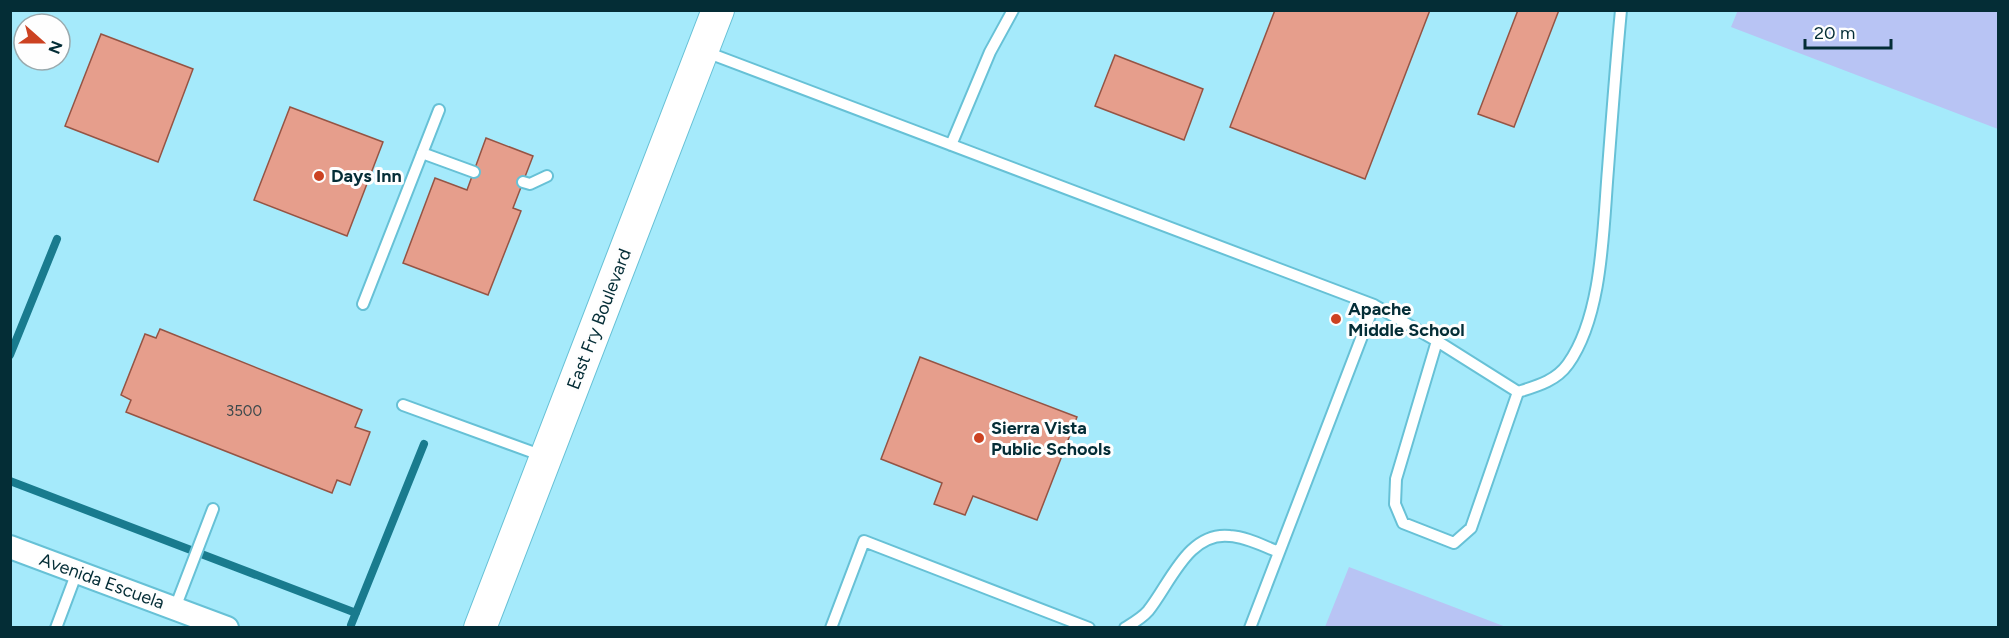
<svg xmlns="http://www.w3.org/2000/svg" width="2009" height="638" viewBox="0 0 2009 638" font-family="Figtree,sans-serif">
<rect width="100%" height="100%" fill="#a5eafb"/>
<path fill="#b8c4f4" d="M1738,10l260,1v118l-267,-102z
M1349,567l157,60h-181z"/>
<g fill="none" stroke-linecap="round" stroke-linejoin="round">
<path stroke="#197b8e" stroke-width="8" d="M10,355l47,-116
M10,481l346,132
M351,625l73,-181"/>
</g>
<path fill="#e69e8c" stroke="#955444" stroke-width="1.5" d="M1275,10h155l-65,169 -135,-52z
M1518,10h41l-45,117 -36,-13z
M101,34l92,35 -35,93 -93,-36z
M1115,55l88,34 -19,51 -89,-34z
M290,107l93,35 -36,94 -93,-36z
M486,138l47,18 -20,52 8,3 -33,84 -85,-32 32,-85 32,12z
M160,329l202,81 -7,17 15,5 -20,53 -13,-5 -5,13 -206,-81 5,-12 -10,-5 24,-61 11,4z
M920,357l157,60 -40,103 -64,-24 -8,19 -31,-11 8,-21 -61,-24z"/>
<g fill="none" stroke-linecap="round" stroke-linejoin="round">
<g stroke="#67c1d6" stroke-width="14">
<path id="service" d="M706,52l668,253 63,36 81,51 -47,136 -17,15 -51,-20 -8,-19 1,-25 41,-138
M951,145l39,-93 23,-42
M422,153l52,19
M523,182l7,2 17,-8
M363,304l76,-194
M1518,392c19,-6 38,-11 50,-28 35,-49 35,-136 40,-195 4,-53 8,-106 13,-159
M403,405l140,51
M175,608l38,-99
M56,628l21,-56
M831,628l33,-87 225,87
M1125,628c8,-5 17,-10 23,-17 22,-27 40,-80 82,-75 17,1 33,10 49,16
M1250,628l124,-323"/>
</g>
<g stroke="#67c1d6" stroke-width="26">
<path id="minor" d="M10,547l217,81"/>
</g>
<g stroke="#67c1d6" stroke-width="34">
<path id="secondary" d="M480,628l238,-618"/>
</g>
<use href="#service" stroke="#fff" stroke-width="10"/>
<use href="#minor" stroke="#fff" stroke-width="22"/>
<use href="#secondary" stroke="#fff" stroke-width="32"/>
</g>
<g fill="#cc4222" stroke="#fefefe" stroke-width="2">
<circle cx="319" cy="176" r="6"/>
<circle cx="1336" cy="319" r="6"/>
<circle cx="979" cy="438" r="6"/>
</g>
<g text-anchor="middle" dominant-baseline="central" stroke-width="6" stroke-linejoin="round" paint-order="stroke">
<g font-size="15" fill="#3c494c">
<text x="244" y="411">3500</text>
</g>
<g font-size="18" font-weight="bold" fill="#042d36" stroke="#fefefe" text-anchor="start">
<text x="331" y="176">Days Inn</text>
<text x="1348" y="309">Apache<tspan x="1348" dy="21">Middle School</tspan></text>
<text x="991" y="428">Sierra Vista<tspan x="991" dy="21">Public Schools</tspan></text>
</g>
<g font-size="18" fill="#042d36" stroke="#fefefe">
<text transform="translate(599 319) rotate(-69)">East Fry Boulevard</text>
<text transform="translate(102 581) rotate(20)">Avenida Escuela</text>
</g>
</g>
<rect width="2009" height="638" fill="none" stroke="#042d36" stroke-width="24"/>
<g transform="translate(42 42) rotate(111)"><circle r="28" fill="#fefefe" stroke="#9aaaae" stroke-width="1.5"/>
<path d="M0-4.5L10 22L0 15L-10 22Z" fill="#cc4222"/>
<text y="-9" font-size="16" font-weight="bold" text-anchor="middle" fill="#042d36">N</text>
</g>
<path d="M1805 39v9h86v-9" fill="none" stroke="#042d36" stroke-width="3"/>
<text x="1814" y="39" font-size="18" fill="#042d36" stroke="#fefefe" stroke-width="4.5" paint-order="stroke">20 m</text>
</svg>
